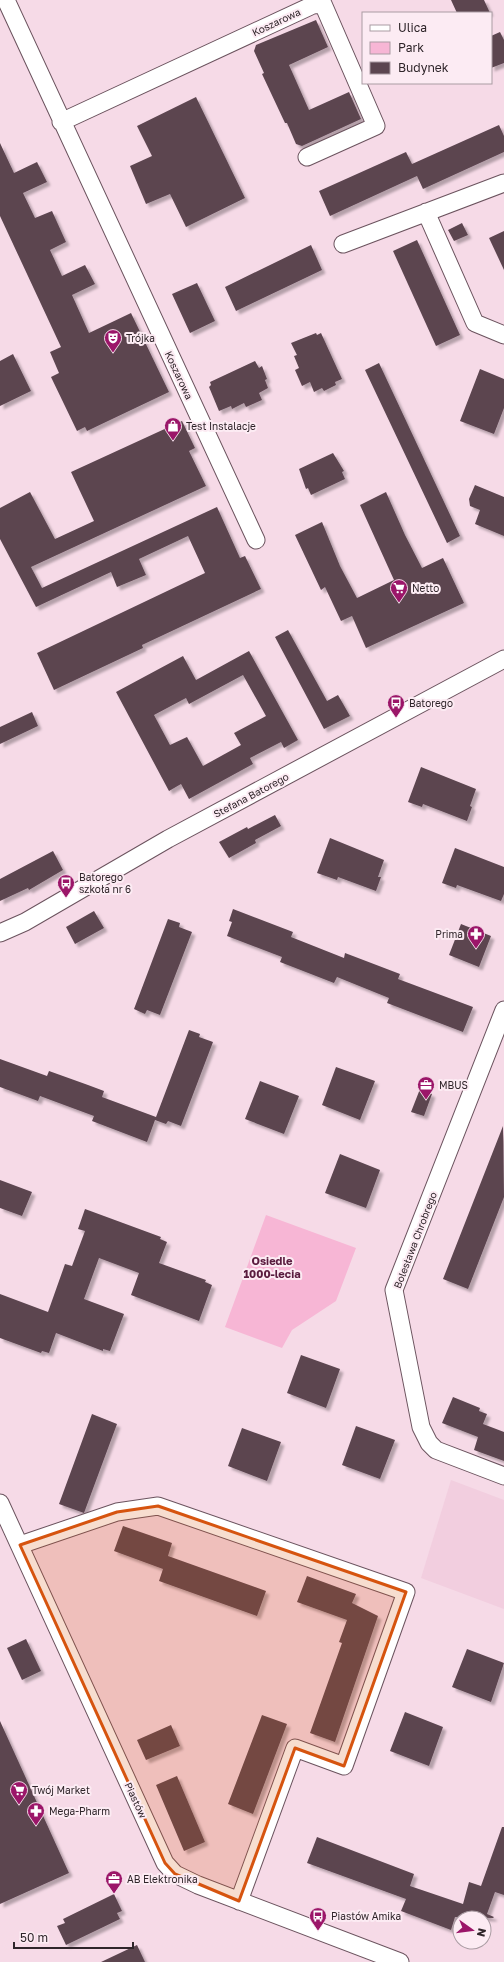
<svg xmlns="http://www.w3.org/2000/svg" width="504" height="1962" viewBox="0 0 504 1962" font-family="'Golos Text',sans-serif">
<defs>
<filter id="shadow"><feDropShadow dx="3.5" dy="3.5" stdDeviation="1" flood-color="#0004"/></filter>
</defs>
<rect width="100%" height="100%" fill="#f6dae7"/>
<path fill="#f2cedf" d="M451,1480l53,20v109l-83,-31z"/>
<path fill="#f7b6d5" d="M266,1215l90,33 -20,53 -44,29 -10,18 -57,-21z"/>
<path fill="#5c4550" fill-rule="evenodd" filter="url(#shadow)" d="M451,0h33l6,13h-33z
M316,20l12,27 -39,18 20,45 40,-18 12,27 -59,27 -6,-2 -9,-21h-2l-23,-49 2,-1 -10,-22 2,-6z
M500,32l4,8v23l-13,5v-32z
M196,97l49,101 -59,29 -16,-33 -24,10 -16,-38 22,-10 -15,-30z
M499,125l5,11v16l-81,37 -6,-13 -87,40 -11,-25 87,-39 6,12z
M0,143l14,30 23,-11 10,20 -24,11 12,25 17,-7 14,31 -16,8 12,26 23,-11 10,19 -23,11 17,38 42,-20 38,79 -82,39 -2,-4 -8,4 -26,-54 8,-4 -9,-21 11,-5 -61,-131z
M462,223l6,12 -14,6 -6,-11z
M504,231v39l-15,-32z
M417,240l43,95 -24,11 -43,-95z
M311,245l11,25 -86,41 -11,-24z
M197,283l18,38 -25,12 -18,-39z
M316,333l1,2 4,-2 21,46 -7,3 1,3 -12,6 -2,-3 -8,4 -4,-10 -8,4 -7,-16 4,-2 -5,-12 3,-1 -6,-12z
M13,354l18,37 -31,15v-45z
M255,361l4,7 3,-2 5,13 -2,1 3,8 -9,5 3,7 -16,7 -2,-4 -12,6 -1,-3 -12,5 -10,-24 2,-2 -1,-3z
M379,363l81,173 -13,7 -82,-173z
M480,369l24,10v29l-10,26 -34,-13z
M182,421l13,27 -6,3 17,35 -175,81 11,21 175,-81 23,51 5,-2 16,33 -119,56 1,3 -89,42 -17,-37 168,-80 -17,-37 -49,23 7,16 -29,12 -6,-15 -75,35 -36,-68v-31l30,-16 25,47 39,-18 -23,-49z
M333,453l11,18 -2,1 3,7 -34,16 -3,-7 -2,1 -7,-20z
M475,485l29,12v39l-29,-12 5,-14 -10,-4 -1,-7z
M386,492l19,43 17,33 21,-10 21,45 -98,45 -14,-32 -11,5 -16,-34 -4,3 -26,-55 27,-13 18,44 17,32 37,-18 -34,-75z
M288,630l39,71 11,-6 12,21 -26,13 -49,-92z
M249,651l49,89 -14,8 -3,-6 -31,16 3,6 -64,35 -8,-15 -12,7 -53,-99 67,-36 13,24zM243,675l23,41 -32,17 7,12 -38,21 -16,-29 -17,8 -16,-30 32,-17 3,6z
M32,712l6,14 -38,18v-17z
M421,767l55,22 -6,17 2,1 -5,14 -44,-17 -1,3 -14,-5z
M275,815l6,11 -26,14 1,3 -27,15 -10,-16 28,-15 1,2z
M330,838l54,22 -6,17h3l-5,14 -38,-14 -1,3 -20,-7z
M455,848l49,19v27l-3,7 -44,-16 -1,3 -14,-5z
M53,851l10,19 -34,20 -1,-2 -28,13v-22z
M233,909l60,23 -2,5 53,21 1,-5 55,21 -2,5 75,28 -10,25 -76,-29 2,-5 -52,-21 -3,6 -54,-21 2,-5 -55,-21 5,-14 -3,-1z
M94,911l10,17 -29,16 -9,-17z
M168,919l12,4 -1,4 13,5 -32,83 -13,-5 -2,4 -11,-5z
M461,924l30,12 -12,31 -30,-12z
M189,1030l11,4 -1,3 14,5 -32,84 -13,-5 -2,3 -11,-4 -8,22 -55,-21 2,-5 -54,-20 -2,5 -38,-14v-28l47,17 2,-5 39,14 16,6 -2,6 54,20z
M336,1067l39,14 -15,39 -38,-15z
M260,1081l39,15 -15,38 -39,-15z
M420,1089l12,5 -8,22 -13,-4z
M503,1126l1,71 -36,92 -25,-10z
M340,1154l40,16 -14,38 -41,-15z
M0,1180l32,12 -10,24 -22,-8z
M85,1209l76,28 -1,2 7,3 -8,21 47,17 -1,2 7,3 -13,36 -68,-26 8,-22 -40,-15 -15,41 40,15 -14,37 -7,-2v2l-47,-18 -7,20 -7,-2 -1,2 -41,-15v-44l48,18 17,-48 7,2 13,-35 -7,-2z
M301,1355l39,14 -14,39 -39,-15z
M453,1397l27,11 -1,3 8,3 -4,10 21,8v29l-30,-11 4,-13 -36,-14z
M92,1414l25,10 -33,89 -25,-9z
M356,1426l39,14 -15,39 -38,-14z
M242,1428l39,14 -14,39 -39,-15z
M123,1526l49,17 -4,13 98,35 -9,25 -98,-35 4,-12 -49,-18z
M307,1576l49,18 -4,9 26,13 -43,126 -25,-9 32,-90 -3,-1 8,-22 -50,-18z
M26,1639l15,32 -19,9 -15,-32z
M467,1649l37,14 -13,39 -39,-15z
M405,1712l38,15 -14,39 -39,-15z
M262,1715l25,9 -34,90 -25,-10z
M0,1721l69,152 -69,31z
M171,1725l9,21 -34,14 -9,-20z
M177,1776l28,66 -21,9 -28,-66z
M502,1827h2v68l-9,-3 -8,22 7,3 -1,1 -38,-1 -4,13 -50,-19 5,-12 -99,-36 10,-26 97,37 -4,12 53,18 6,-22 12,4z
M114,1894l8,17 -5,2 3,6 -54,26 -9,-19 8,-3 -2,-4z
M137,1945l8,17h-44z"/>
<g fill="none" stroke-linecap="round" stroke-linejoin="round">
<g stroke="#6b535e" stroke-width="19">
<path id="street" d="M6,0l250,540
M61,122l252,-117 10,-1 53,122 -69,31
M426,212l49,111 29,12
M343,244l161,-61
M0,933l25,-11 143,-83 336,-180
M504,1010l-110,280 27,137 8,16 7,7 68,26
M0,1503l165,360 10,11 23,11 202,77
M20,1545l97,-33 41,-6 248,86 -62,174 -49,-18 -56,153"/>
</g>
<use href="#street" stroke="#fff" stroke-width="17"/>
</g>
<path fill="#d6540f" fill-opacity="0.2" stroke="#d6540f" stroke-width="3" stroke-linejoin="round" d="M158,1506l248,86 -62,174 -49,-18 -56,153 -64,-27 -10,-11 -145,-318 97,-33z"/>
<defs>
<g id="theatre-pin" transform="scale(0.9)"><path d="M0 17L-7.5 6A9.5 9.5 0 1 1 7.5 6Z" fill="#9b1669" stroke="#fcebf3"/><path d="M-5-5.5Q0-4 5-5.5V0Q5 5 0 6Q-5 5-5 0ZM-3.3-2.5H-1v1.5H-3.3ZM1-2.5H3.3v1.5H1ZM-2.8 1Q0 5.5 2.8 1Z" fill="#fff"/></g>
<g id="shop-pin" transform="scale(0.9)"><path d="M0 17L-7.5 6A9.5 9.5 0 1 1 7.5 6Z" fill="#9b1669" stroke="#fcebf3"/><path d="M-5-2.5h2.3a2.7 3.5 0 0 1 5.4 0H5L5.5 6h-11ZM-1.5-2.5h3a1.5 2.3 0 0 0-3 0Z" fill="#fff"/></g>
<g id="supermarket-pin" transform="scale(0.9)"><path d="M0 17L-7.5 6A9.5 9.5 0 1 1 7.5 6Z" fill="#9b1669" stroke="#fcebf3"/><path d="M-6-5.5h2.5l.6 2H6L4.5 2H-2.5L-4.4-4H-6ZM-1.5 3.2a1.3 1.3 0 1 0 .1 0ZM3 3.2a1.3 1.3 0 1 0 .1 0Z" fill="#fff"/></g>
<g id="bus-pin" transform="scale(0.9)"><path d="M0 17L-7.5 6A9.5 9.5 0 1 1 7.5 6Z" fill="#9b1669" stroke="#fcebf3"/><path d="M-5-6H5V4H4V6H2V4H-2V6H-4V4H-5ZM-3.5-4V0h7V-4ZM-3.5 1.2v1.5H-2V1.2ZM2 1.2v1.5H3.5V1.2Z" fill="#fff"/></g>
<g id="pharmacy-pin" transform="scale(0.9)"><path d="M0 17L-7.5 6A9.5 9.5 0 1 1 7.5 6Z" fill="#9b1669" stroke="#fcebf3"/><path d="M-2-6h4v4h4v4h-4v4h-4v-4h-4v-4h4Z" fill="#fff"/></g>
<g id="office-pin" transform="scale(0.9)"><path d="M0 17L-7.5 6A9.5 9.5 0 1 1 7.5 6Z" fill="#9b1669" stroke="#fcebf3"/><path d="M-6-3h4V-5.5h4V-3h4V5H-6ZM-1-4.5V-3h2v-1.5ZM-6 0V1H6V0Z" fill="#fff"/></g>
</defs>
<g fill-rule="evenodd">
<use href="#theatre-pin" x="113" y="338"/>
<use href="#shop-pin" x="173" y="426"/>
<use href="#supermarket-pin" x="399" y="588"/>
<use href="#bus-pin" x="396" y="703"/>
<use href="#bus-pin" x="66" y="883"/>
<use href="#pharmacy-pin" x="476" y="934"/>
<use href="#office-pin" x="426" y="1085"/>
<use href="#supermarket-pin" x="19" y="1790"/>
<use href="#pharmacy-pin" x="36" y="1811"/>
<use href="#office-pin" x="114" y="1879"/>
<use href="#bus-pin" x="318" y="1916"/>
</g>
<g text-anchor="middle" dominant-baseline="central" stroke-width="4" stroke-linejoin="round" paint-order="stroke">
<g font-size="10" fill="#2f252a" stroke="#fcebf3">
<text transform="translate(276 22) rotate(-25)">Koszarowa</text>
<text transform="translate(179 375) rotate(65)">Koszarowa</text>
<text transform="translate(251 795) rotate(-28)">Stefana Batorego</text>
<text transform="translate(415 1240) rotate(-69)">Bolesława Chrobrego</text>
<text transform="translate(136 1800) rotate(65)">Piastów</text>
</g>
<g font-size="10" fill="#2f252a" stroke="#fcebf3" text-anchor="start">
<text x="126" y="338">Trójka</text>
<text x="186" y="426">Test Instalacje</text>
<text x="412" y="588">Netto</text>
<text x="409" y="703">Batorego</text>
<text x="79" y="877">Batorego<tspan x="79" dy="12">szkoła nr 6</tspan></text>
<text x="463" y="934" text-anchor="end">Prima</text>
<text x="439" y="1085">MBUS</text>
<text x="32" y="1790">Twój Market</text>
<text x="49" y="1811">Mega-Pharm</text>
<text x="127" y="1879">AB Elektronika</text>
<text x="331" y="1916">Piastów Amika</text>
</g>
<g font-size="11" font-weight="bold" fill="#5a1c3f" stroke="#fcebf3">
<text x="272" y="1260">Osiedle<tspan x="272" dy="13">1000-lecia</tspan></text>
</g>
</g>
<rect x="362" y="12" width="130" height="72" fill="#fcebf3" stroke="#aa9ca3"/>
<rect x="370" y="25" width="20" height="6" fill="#ffffff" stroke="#aa9ca3"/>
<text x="398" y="32" font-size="12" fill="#2f252a">Ulica</text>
<rect x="370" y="42" width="20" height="12" fill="#f7b6d5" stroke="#aa9ca3"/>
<text x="398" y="52" font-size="12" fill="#2f252a">Park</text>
<rect x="370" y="62" width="20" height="12" fill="#5c4550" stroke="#aa9ca3"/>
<text x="398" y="72" font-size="12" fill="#2f252a">Budynek</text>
<g transform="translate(472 1930) rotate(104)"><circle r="19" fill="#fcebf3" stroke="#aa9ca3"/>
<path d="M0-3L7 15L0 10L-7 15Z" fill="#9b1669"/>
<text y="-6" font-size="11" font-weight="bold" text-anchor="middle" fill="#2f252a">N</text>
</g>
<path d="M14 1942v6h119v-6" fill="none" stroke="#2f252a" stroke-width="2"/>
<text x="20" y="1942" font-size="12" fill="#2f252a" stroke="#fcebf3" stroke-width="3" paint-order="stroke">50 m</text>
</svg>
